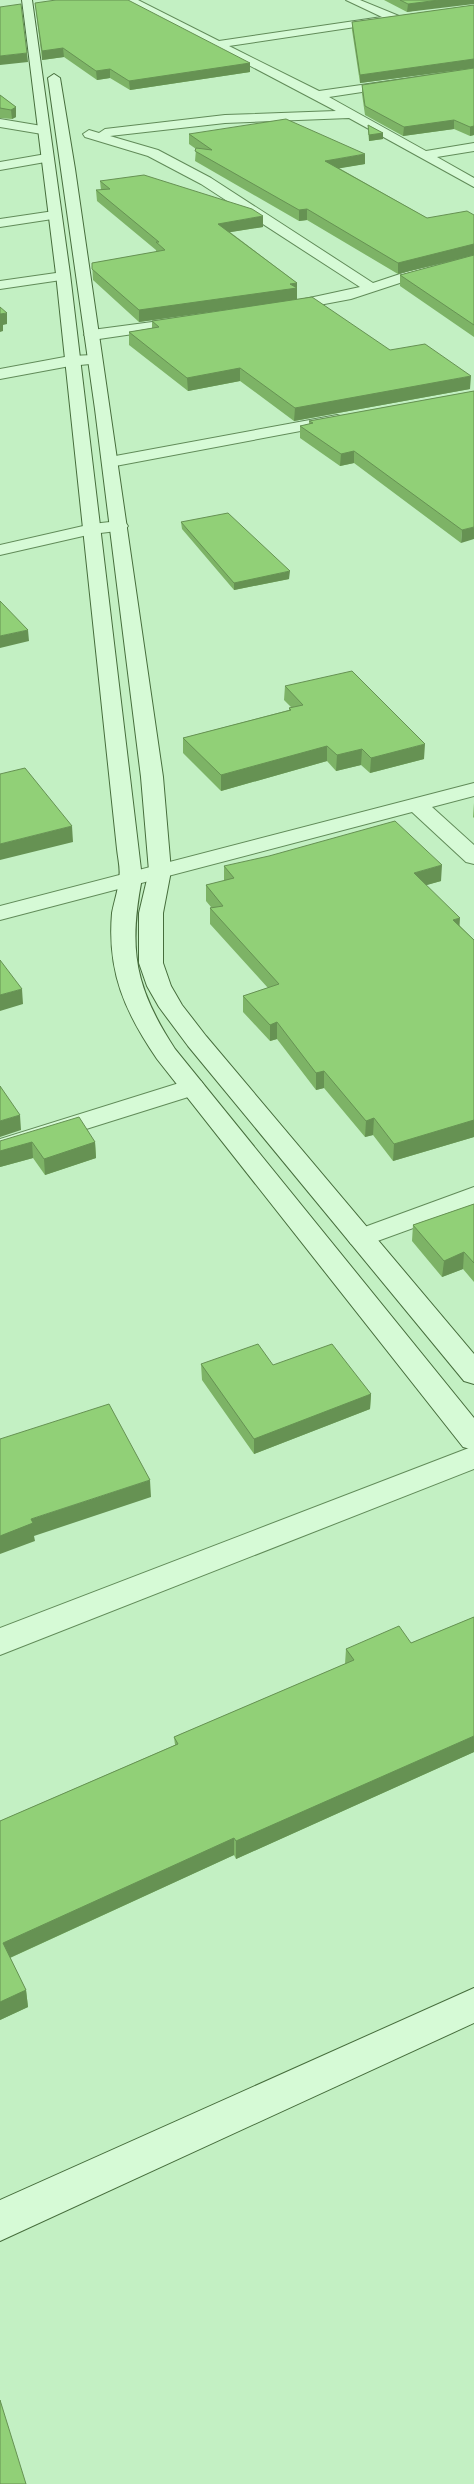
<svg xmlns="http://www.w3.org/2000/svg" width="474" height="2484" viewBox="0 0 474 2484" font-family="Merriweather,serif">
<rect width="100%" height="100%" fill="#c3f0c3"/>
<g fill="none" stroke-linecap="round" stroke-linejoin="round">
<g stroke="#618b59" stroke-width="2">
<path id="street" d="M125,0h13l81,41 163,-24 -36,-17h14l39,16v4l-4,1 -166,25 90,45 155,-22v6l-145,22 97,54 48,-8v8l-37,6 37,21v9l-125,-69 -124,5 -115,13 48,14 53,28 162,105 36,-12 65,-15v8l-56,13 -67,22 -69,13 -5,-1 -2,-3 2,-3 83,-18 -159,-103 -53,-28 -63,-19 -2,-3 6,-4 10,3 6,-4 120,-14 111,-4z
M0,119l42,7 6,4 -6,4 -42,-7z
M46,154l5,1 1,3 -1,3 -51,9v-8z
M54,211l7,4 -2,3 -59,9v-8z
M63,272l5,1 2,3 -2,3 -68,10v-8z
M190,317l5,2 3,3 -3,3 -103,15 -8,-5 8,-5z
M94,355l8,5 -2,3 -30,3 -70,13v-10l70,-13z
M337,415l6,2 2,3 -2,3 -233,44 -6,-1 -2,-4 2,-4 6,-1z
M119,521l6,1 3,4 -3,4 -33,4 -92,21v-10l92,-21z
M474,783v13l-42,11 42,38v19l-8,-2 -54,-50 -412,108v-14z
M192,1079l9,2 4,6 -4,6 -201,63v-17z
M474,1187v19l-113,41 -10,-3 -4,-6 4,-6z
M474,1446v23l-474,186v-27z"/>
</g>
<g stroke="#466d3c" stroke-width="2">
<path id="secondary" d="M22,0h10l38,274 72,604c-14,72 -7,110 33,171l299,369v32l-11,-3 -306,-388c-32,-47 -50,-87 -45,-146 2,-11 6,-22 7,-34 2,-9 -1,-20 -2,-30l-61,-575z
M54,74l6,4 15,91 88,608 8,94 -8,42v50l8,23 11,19 24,31 268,318v30l-10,-3 -276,-335 -29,-39 -12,-21 -8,-23v-50l10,-42 -8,-94 -46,-368 -47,-331z
M474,1988v35l-474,218v-41z"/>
</g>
<use href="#street" fill="#d6fad6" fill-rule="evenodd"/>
<use href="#secondary" fill="#d6fad6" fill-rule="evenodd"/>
</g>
<path fill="#7db366" d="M384,0h90l-67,12z
M35,3l215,60v9l-120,18 -20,-12 -13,2 -33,-23 -22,3z
M474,5v63l-114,15 -8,-53v-8z
M474,68v67l-4,1 -16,-7 -51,7 -38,-21 -3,-21v-9z
M0,95l16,12v10l-4,2 -12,-1z
M368,125l15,8v6l-14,2 -1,-11z
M189,134l176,30 -26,4 88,50 47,-3v40l-76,19 -91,-54 -8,1 -104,-60 1,-12 -7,-5z
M100,181l163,46 -33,5 67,51v16l93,51 80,39 -176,32 -54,-40 -52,10 -59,-46v-13l23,-4v-7l126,-19 -139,20 -46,-42 -1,-17 64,-11v-2l-59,-49 -1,-11h5z
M474,255v82l-74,-51v-11z
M474,391l-13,152 -107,-80 -14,3 -40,-28v-12l9,-2v-3z
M181,522l108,57 -55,11 -52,-61z
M285,686l139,73 -54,14 -9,-8 -25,6 -9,-10 -106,30 -38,-38v-15l106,-28v-2l2,-1 -7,-7z
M474,803v15l-1,-1z
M224,866l217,15 -15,4 34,41 14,14v197l-81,24 -20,-26 -8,2 -41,-49 -8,2 -39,-51 -7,2 -27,-29v-16l25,-8 -58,-64v-16l1,-1 -5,-6v-16l18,-4z
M0,1141l95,1 1,16 -51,17 -12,-17 -33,9z
M474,1204v78l-11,-13 -21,8 -30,-36 1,-16z
M201,1364l72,1 98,29 -1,15 -116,45 -52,-74z
M474,1617v135l-238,107 -2,-4 -224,103 16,32 2,17 -28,13v-199l175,-76 -1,-8 171,-73 1,-15 65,-6z"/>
<path fill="#669253" d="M439,0h35v4l-67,8 1,-8z
M63,48l1,9 -22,3v-9z
M27,53l1,9 -28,3v-9z
M474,59v9l-114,15v-8z
M250,63v9l-120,18 -1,-9z
M110,69v9l-13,2 -1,-9z
M16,107v10l-4,2 -1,-9z
M454,120v9l-51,7 1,-9z
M474,126v9l-4,1v-9z
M383,133v6l-14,2v-6z
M365,154v10l-41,7 1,-10z
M307,209v11l-8,1v-11z
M263,216v11l-44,7 -1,-10z
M474,244v11l-76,19v-11z
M297,283v17l-158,22v-12z
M7,313v11l-4,1v6l-3,1v-18z
M240,368v13l-52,10 -1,-13z
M471,376l-1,13 -176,32 1,-13z
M354,451v12l-14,3 1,-12z
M474,527v12l-13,4 1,-13z
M290,571l-1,8 -55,11v-7z
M28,630l1,11 -29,7v-12z
M425,744l-1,15 -54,14 1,-15z
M327,746v15l-106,30v-16z
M362,749l-1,16 -25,6 1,-16z
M72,826l1,16 -73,18v-16z
M442,865l-1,16 -28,8 1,-16z
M460,918l-1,16 -6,-14z
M22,989l1,15 -23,7v-16z
M277,1022v17l-7,2v-16z
M324,1071v17l-8,2v-17z
M20,1115l1,15 -21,7v-16z
M374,1118l-1,17 -8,2 1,-16z
M474,1120v17l-81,24 1,-17z
M32,1142l1,16 -33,9v-16z
M95,1142l1,16 -51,17 -1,-16z
M464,1252l-1,17 -21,8 2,-16z
M371,1394l-1,15 -116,45v-15z
M150,1480l1,17 -117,39 1,5 -35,13v-18l31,-17z
M474,1736v16l-238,107v-18z
M234,1838v17l-229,105 -2,-17z
M26,1990l2,17 -28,13v-18z"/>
<path fill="#91d077" stroke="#669253" d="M56,0h72l122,63 -121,18 -19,-12 -14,2 -33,-23 -21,3 -7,-48z
M400,0h39l-31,4z
M21,4l6,49 -27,3v-49z
M474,5v54l-114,16 -8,-53z
M474,68v58l-4,1 -16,-7 -50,7 -39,-21 -3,-21z
M0,95l16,12 -5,3 -11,-2z
M286,119l79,35 -40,7 102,57 40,-7 7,4v29l-76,19 -91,-54 -8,1 -104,-59 1,-3 16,2 -23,-16z
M368,125l15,8 -14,2z
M144,175l108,34 11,7 -45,8 79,59 -7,1 7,4 -158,22 -47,-41v-6l73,-13 -9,-8h3l-63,-52 14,-1 -10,-8z
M474,255v70l-74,-50z
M312,297l78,53 35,-6 46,32 -176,32 -55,-40 -53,10 -58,-46 30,-5 -7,-6z
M0,307l7,6 -7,1z
M474,391v136l-12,3 -108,-79 -13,3 -41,-28 13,-3 -4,-2z
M228,513l62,58 -56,12 -53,-61z
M0,601l28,29 -28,6z
M352,671l73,73 -54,14 -9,-9 -25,6 -10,-9 -106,29 -38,-37 108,-28 -2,-2 14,-3 -18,-19z
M25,768l47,58 -72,18v-70z
M395,821l47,44 -28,8 46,45 -7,2 21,20v180l-80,24 -20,-26 -8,3 -42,-50 -8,2 -39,-51 -7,3 -27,-29 36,-12 -69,-76 13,-2 -17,-21 28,-7 -10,-12 45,-10z
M0,960l22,29 -22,6z
M0,1086l20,29 -20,6z
M79,1117l16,25 -51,17 -12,-17 -32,9v-10z
M474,1204v59l-10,-11 -20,9 -31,-36z
M258,1344l15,21 59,-21 39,50 -117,45 -53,-75z
M109,1404l41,76 -119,39 2,4 -33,13v-97z
M474,1617v119l-238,105 -2,-3 -231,105 23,47 -26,12v-181l178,-77 -4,-7 180,-77 -8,-11 53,-23 12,17z
M0,2400l26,84h-26z"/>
</svg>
